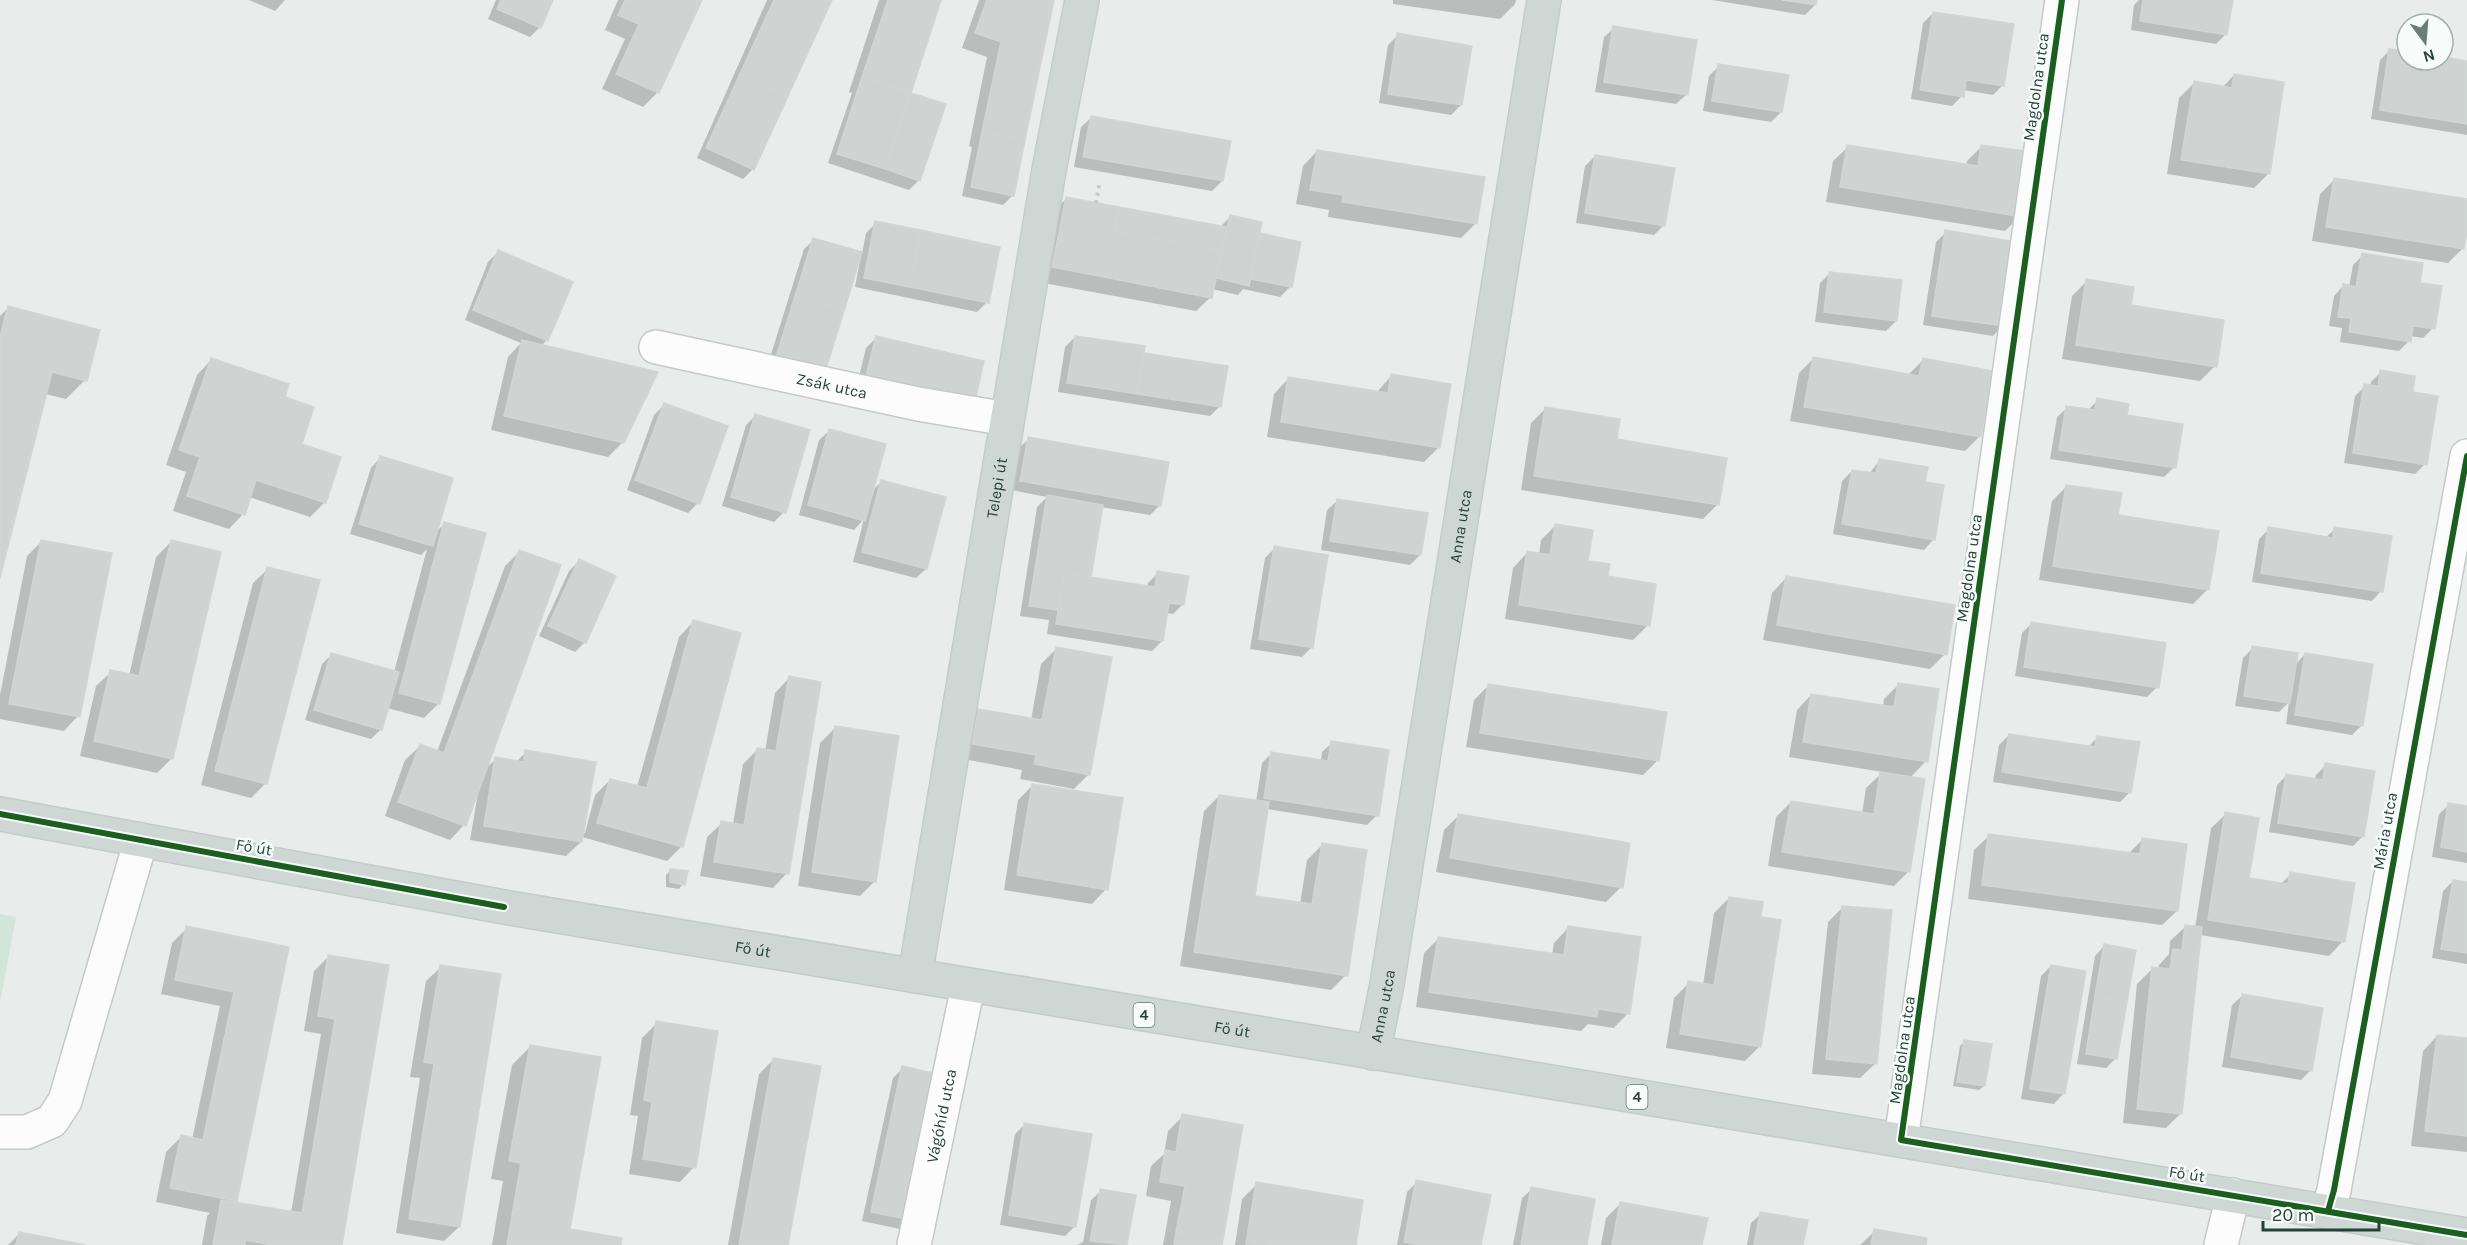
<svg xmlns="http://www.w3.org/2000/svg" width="2467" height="1245" viewBox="0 0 2467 1245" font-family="Karla,sans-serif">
<rect width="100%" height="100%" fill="#e8edeb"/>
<path fill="#d1e6d8" d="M0,914l16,3 -16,86z"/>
<path fill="#0003" d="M249,0h36l-10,11z
M496,0h55l-11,27 -10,10 -42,-18z
M618,0h82l-43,93 -14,14 -41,-18 23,-50 -20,-9z
M767,0h63l-77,169 -10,10 -46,-21z
M879,0h61l-31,94 10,86 -10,10 -81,-27 24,-70 -3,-1z
M979,0h73l-39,195 -10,10 -41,-9 10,-49 -3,-1 18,-89 -25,-9z
M1393,0h123l-1,4 -15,15 -107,-15z
M1712,0h103v5l-10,10z
M2139,0h92l-5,34 -10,10 -85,-14 3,-25z
M1933,13l70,72 -10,10 -30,-5 -1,6 -10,10 -41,-7 12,-76z
M1614,28l72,67 -10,9 -81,-12 9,-55z
M1398,35l63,70 -10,10 -72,-12 9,-58z
M2390,50l17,3v7l36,-1 24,3v73l-96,-16 9,-59z
M1719,66l62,46 -10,10 -68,-11 6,-35z
M2234,75l34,99 -14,14 -87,-14 12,-76 15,-15 28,5z
M1091,118l131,63 -10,10 -138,-24 7,-40z
M1982,146l38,70 -15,15 -179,-29 7,-41 15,-14 118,19 1,-5z
M1317,151l159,72 -15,15 -133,-21 1,-7 -33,-6 7,-38z
M1595,156l69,69 -10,10 -78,-12 9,-57z
M2334,180l133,20v21l-4,27 -15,15 -136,-22 8,-47z
M1066,199l155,27 9,-9 28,18 41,8 -9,44 -10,10 -37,-8 -5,6 -26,-6 -1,8 -15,14 -158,-29 13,-69z
M876,223l111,79 -10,10 -122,-25 6,-32h-2l-34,113 -57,-4 36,-115 10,-9 48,14 4,-21z
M1946,232l56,94 -9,10 -70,-11 13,-83z
M498,252l49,88 -6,6 82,96 -15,15 -117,-27 17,-73 13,-14 -56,-23 23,-58z
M2363,255l55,29 15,44 -10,10 -13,-2 -1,5 -10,10 -59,-9 2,-14 -13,-2 5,-30 9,-10 6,1 4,-22z
M1830,273l66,48 -10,10 -71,-9 5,-39z
M2087,281l43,26 85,59 -15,15 -138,-22 10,-63z
M8,308l77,72 -19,19 -21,-5 -45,178v-256z
M1075,337l67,17 85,13 -7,39 -10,10 -152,-24 7,-45z
M876,338l106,24 -126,27 10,-41z
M1813,359l95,16 15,-15 57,76 -15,15 -175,-30 9,-48z
M211,360l72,38 42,104 -15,15 -61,-20 -6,17 -14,15 -56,-18 13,-39 -20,-7 31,-90z
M2381,372l30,21 14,71 -10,10 -71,-11 11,-67 10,-10 5,1 1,-5z
M1392,375l47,72 -15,15 -157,-25 7,-43 14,-15 89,13z
M2098,400l27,17 49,50 -10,10 -114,-18 7,-42 10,-9 20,3z
M664,405l34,98 -10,10 -61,-23 27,-75z
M1546,408l69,33 103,63 -15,15 -182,-29 10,-67z
M756,415l28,97 -10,10 -52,-16 24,-81z
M829,431l42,61 11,-11 44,88 -10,9 -63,-16 11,-43 -10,11 -55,-15 20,-75z
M1029,439l131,66 -10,10 -49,-8 -12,72 58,9 1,-5 10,-10 25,31 -10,10 -7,-1 -4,28 -10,10 -105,-17 2,-14 -29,-4 17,-109 10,-10 -36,-7 8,-42z
M380,458l55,75 10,-10 -6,180 -15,15 -37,-10 -6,21 -10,10 -66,-19 17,-56 10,-10 62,18 33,-123 -6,6 -71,-21 21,-66z
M1879,461l45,22 9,57 -9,10 -91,-16 9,-53 10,-10 17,3z
M2067,486l50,30 91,73 -15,15 -154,-24 13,-79z
M1337,501l83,54 -10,10 -89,-15 6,-40z
M1556,525l30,37 21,15 41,48 -15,15 -128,-21 8,-51 14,-15 12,2 2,-15z
M2269,529l56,9 10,-9 46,62 -9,10 -120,-19 7,-43z
M42,541l36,175 -14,15 -64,-12v-24l27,-139z
M171,542l48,11 -48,206 -14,14 -77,-17 16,-70 15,-14 18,4 27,-119z
M1275,548l37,99 -10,10 -52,-8 15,-91z
M519,552l-35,218 12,-11 20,3 10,-10 56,81h3l10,-38 15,-15 27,7 42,-150 14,-15 -11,224 -15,15 -85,-24 -1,5 -15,14 -96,-16 8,-47 -14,32 -14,15 -65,-24 20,-56 15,-14 17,6 68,-186z
M579,561l6,81 -10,10 -36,-16 30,-65z
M268,569l-2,214 -15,15 -50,-13 52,-202z
M1786,578l159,76 -15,15 -167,-29 9,-47z
M2032,623l125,64 -10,10 -132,-21 7,-43z
M2253,648l42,17 10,-11 57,71 -10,10 -66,-11 3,-22 -10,10 -44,-6 8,-48z
M1056,649l33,125 -15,15 -54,-10 2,-9 -64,-12 6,-33 15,-15 52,10 10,-56z
M789,678l-2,195 -14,15 -73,-12 7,-39 15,-14 11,1 10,-60 15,-15 7,2 10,-58z
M1899,684l27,77 -16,17 -1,93 -15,15 -126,-20 8,-49 15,-15 71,12 4,-26 17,-16 -94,-15 8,-47 14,-15 72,11 1,-7z
M1488,686l169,75 -14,14 -177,-28 8,-47z
M835,728l40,153 -15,15 -62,-10 22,-143z
M2009,735l79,12 10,-10 32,55 -10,10 -127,-20 6,-37z
M1332,743l45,72 -10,10 -100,-16 -14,88 47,7 7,-44 15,-15 24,130 -15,15 -151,-24 24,-155 15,-15 37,6 6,-39 10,-10 49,8 1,-9z
M2326,765l37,71 -10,10 -84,-14 8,-47 10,-10 28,5 1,-5z
M1033,785l73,104 -14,15 -88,-14 14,-90z
M2449,805l18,3v55l-35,-6 7,-43z
M2226,814l21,66 33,5 11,-11 52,67 -14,15 -129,-21 -19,178 -15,15 -43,-5 14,-139 15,-15 6,1 1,-5 10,-11 1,-13 15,-14 10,1 16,-100z
M1459,815l162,72 -15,15 -170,-30 8,-42z
M1989,836l139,18 15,-15 34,72 -15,14 -194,-26 6,-49z
M671,870l12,14 -4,5 -13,-2v-12z
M2453,881l14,3v80l-35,-6 11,-67z
M1729,898l30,21 1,127 -15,15 -79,-13 8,-50 15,-15 14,2 11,-72z
M1843,907l32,157 -15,14 -48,-4 16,-152z
M187,928l101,20 -52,252 -3,3 58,10 30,-179 -17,-3 10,-60 15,-15 58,10 -47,279h-138l5,-29 3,-3 -54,-11 10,-50 15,-15 11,3 28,-134 -59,-12 11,-51z
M1568,928l60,85 -14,15 -26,-4 -7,7 -165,-24 8,-54 14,-14 114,16 2,-12z
M2104,946l12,112 -10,10 -29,-4 18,-108z
M2051,966l12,128 -9,10 -33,-5 20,-123z
M441,967l18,260 -15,14 -48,-8 24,-155 -10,-1 16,-96z
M2242,996l69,74 -10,10 -79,-13 10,-62z
M657,1023l37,144 -14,15 -51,-8 9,-58 -8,-1 12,-77z
M2437,1036l30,4v112l-56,-6 12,-95z
M1965,1041l19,45 -5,4 -26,-4 7,-40z
M531,1046l38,184 51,15h-128l11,-64 -12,-2 21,-114z
M774,1059l12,186h-58l31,-171z
M903,1068l7,152 -10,9 -38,-8 31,-143z
M1183,1116l38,129h-58l8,-44 -25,-5 5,-30 13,-12 4,-23z
M1025,1124l50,102 -10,10 -65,-11 15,-91z
M1417,1182l63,63h-83l10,-53z
M1257,1184l104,17 -7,44h-119l7,-46z
M1532,1189l53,56h-72l9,-47z
M1101,1191l33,5 -9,49h-48l6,-3 8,-42z
M1621,1203l80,42h-100l5,-27z
M1761,1214l41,31h-55l4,-22z
M1875,1231l49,14h-64z
M19,1234l58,11h-69z"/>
<path fill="#cfd4d2" stroke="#d1d6d4" stroke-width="1.5" d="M501,0h52l-12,28 -44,-19z
M625,0h77l-43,93 -43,-19 23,-50 -21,-9z
M774,0h58l-44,96 -48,-22z
M888,0h53l-30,93 -49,-16z
M987,0h67l-29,140 -43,-8 19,-90 -26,-9z
M1782,0h35l-1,5z
M2143,0h90l-6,35 -87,-14z
M1933,12l81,12 -10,62 -38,-6 -2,17 -44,-7z
M1613,26l84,14 -9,55 -84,-13z
M1397,33l75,13 -10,59 -74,-11z
M2389,49l18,2v9h36v-3l24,4v63l-87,-14z
M1718,64l71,11 -7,37 -70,-11z
M740,74l48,22 -34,74 -48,-22z
M2234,74l50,8 -14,92 -89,-14 13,-79 38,7z
M862,77l49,16 -25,76 -49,-15z
M911,93l35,11 -26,77 -34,-12z
M1091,116l140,25 -8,40 -140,-24z
M982,132l43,8 -11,56 -43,-9z
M1847,145l131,21 3,-21 51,7 -10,65 -182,-30z
M1317,150l168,27 -8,47 -135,-22 1,-7 -33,-5z
M1595,155l80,13 -10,58 -80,-13z
M2334,178l133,21v32l-3,18 -138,-22z
M1066,197l53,10 -4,24 107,20 -10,47 -160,-31z
M1119,207l108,20 -5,24 -107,-20z
M1230,215l32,7 -13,64 -33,-8z
M875,221l46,9 -11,57 -46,-9z
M921,230l79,17 -11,56 -79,-16z
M1945,230l72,12 -13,84 -72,-10z
M1260,233l41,9 -9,45 -42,-8z
M813,238l49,14 -18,59 -49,-15z
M498,250l75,32 -25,59 -75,-31z
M2362,253l61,10 -3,20 22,3 -7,43 -22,-3 -2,16 -62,-10 2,-14 -13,-1 5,-33 13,3z
M1829,272l73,8 -5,41 -73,-9z
M2086,279l48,8 -3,18 93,15 -7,47 -141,-22z
M795,296l49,15 -18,58 -49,-15z
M8,306l92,24 -13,51 -35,-9 -52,206v-241z
M876,336l108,25 -10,44 -109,-25z
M1075,336l70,10 -8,48 -70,-11z
M522,340l136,32 -34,71 -120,-27z
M1144,353l84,13 -7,41 -84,-13z
M1813,357l106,19 4,-18 70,13 -12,66 -177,-30z
M211,358l78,26 -4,13 29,10 -12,37 39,13 -15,46 -70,-23 -11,35 -58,-19 13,-39 -21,-7z
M2380,370l35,6 -2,16 25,4 -11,69 -74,-12 11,-69 14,2z
M1391,374l60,10 -11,64 -159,-26 7,-45 100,16z
M2097,398l32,6 -2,11 56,9 -7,44 -117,-18 7,-44 29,4z
M664,403l64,23 -28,78 -65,-24z
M1545,407l75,12 -3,20 110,19 -8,47 -185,-29z
M755,414l55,16 -24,83 -55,-16z
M829,429l57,15 -21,77 -57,-16z
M1028,437l141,25 -8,44 -141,-25z
M380,456l73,22 -20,68 -74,-22z
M1879,459l49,8 -3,15 19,3 -9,55 -93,-16 10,-54 24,3z
M881,480l65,17 -19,72 -65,-17z
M2066,485l56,8 -4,22 101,16 -10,59 -156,-24z
M1047,495l56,10 -12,72 -27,-4 -6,37 -29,-4z
M1337,499l91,14 -7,42 -91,-14z
M444,522l42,11 -46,171 -41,-11z
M1555,524l38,6 -5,31 22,3 -2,12 48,8 -6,42 -131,-21 8,-54 23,4z
M2268,527l65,11 1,-11 58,9 -9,56 -122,-19z
M41,540l71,13 -32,164 -71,-13z
M171,540l50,12 -48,207 -79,-18 16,-71 29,6z
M1274,546l54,9 -15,93 -54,-9z
M519,550l42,15 -95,261 -68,-24 22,-58 24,9z
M579,559l37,17 -30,67 -38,-17z
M267,567l53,13 -53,204 -52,-13z
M1157,571l32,5 -5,29 -15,-2 -6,38 -107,-17 8,-51 91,14z
M1786,576l169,29 -8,50 -170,-30z
M693,620l48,13 -58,214 -86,-24 13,-44 37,9z
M2031,622l135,21 -7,45 -135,-21z
M2252,646l46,7 -8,50 -46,-7z
M1056,647l56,10 -22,118 -56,-11 2,-9 -64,-11 6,-35 64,11z
M331,653l68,19 -17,58 -68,-20z
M2305,653l68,11 -10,62 -68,-11z
M789,676l32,6 -32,192 -75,-12 7,-41 23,4 13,-77 19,3z
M1898,683l41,6 -11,73 -125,-20 8,-48 83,13z
M1488,684l179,28 -8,49 -179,-28z
M835,726l64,10 -23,146 -64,-10z
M2009,734l86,13 2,-11 43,6 -9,51 -129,-21z
M1331,741l58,9 -10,66 -115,-18 7,-46 57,9z
M525,750l71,12 -14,80 -98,-16 11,-69 29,5z
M2325,763l50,8 -11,66 -86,-14 8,-49 37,6z
M1880,772l45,7 -15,93 -128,-20 9,-51 83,13z
M1032,784l91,14 -15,92 -91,-15z
M1219,795l50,7 -14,94 57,8 10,-61 45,7 -19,126 -154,-24z
M2448,803l19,3v46l-26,-5z
M2225,812l34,6 -10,60 39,6 2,-12 65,11 -10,59 -137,-22z
M1458,814l172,29 -7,45 -173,-30z
M1988,834l152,20 2,-16 45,6 -9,67 -196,-26z
M670,869l18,2 -3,14 -15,-3z
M2453,880l14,2v71l-26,-4z
M1729,897l34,5 -2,15 20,3 -20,127 -81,-13 8,-53 26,4z
M1842,906l50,4 -15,154 -51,-5z
M2185,925l17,2 -20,187 -45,-5 15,-142 18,2 3,-20 9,1z
M186,926l103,21 -52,254 -67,-13 11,-53 22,5 31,-148 -59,-12z
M1568,926l73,11 -11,77 -32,-5 -1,8 -168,-25 9,-55 126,18z
M2104,944l32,6 -9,52 -32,-6z
M328,955l61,10 -47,280h-70l-27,-5v5h-32l8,-45 81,13 33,-194 -17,-3z
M440,965l61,9 -41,253 -51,-8 25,-155 -10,-2z
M2051,965l35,6 -21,123 -35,-5z
M2242,994l81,14 -11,63 -81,-14z
M2095,996l32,6 -10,57 -31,-5z
M656,1021l62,10 -22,137 -53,-9 9,-57 -8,-2z
M2437,1035l30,3v98l-42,-5z
M1964,1040l28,4 -7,42 -28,-4z
M530,1045l71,12 -31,172 52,9 -1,7h-114l14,-82 -12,-2z
M773,1058l48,8 -33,179h-49z
M902,1066l40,9 -31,145 -40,-8z
M1182,1114l61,11 -20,115 -47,-8 9,-46 -25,-4 5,-32 11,2z
M1024,1123l68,11 -16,93 -67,-12z
M1416,1180l75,15 -10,50h-62l-15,-3z
M1256,1182l107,18 -7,45 -110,-1z
M1531,1187l64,12 -8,46h-66z
M1100,1189l36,6 -9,50 -37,-4z
M1620,1202l88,16 -6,27h-90z
M1760,1212l48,8 -5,25h-49z
M1874,1229l53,9 -1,7h-55z
M19,1232l66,13h-69z
M1176,1232l47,8 -1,5h-48z"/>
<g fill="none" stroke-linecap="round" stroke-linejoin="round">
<g stroke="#c5cac8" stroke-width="36">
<g id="minor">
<path id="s1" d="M656,347l262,57 89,15"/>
<path d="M0,1132h27l25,-11 13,-20 76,-261"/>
<path d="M1901,1140l161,-1140"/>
<path d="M2328,1211l6,-21 133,-734"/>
<path id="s2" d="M914,1245l54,-259"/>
<path d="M2221,1245l12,-50"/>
</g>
</g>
<g stroke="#c3ccc9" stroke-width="36">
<g id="major">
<path id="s3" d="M0,814l504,93 1963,328"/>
<path id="s4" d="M915,976l134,-806 33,-170"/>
<path id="s5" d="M1373,1053l14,-69 157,-984"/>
</g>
</g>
<path stroke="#c3ccca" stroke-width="4" stroke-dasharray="3 4.5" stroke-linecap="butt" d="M1096,203l4,-22"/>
<use href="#minor" stroke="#fcfcfc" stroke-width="33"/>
<use href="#major" stroke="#cfd7d5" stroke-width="33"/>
<g stroke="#f7fbf9" stroke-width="10">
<path id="cycleway" d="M2062,0l-161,1140 566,95
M0,814l504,93
M2328,1211l6,-21 133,-734"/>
</g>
<use href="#cycleway" stroke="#1b5e20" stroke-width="6"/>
</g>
<g text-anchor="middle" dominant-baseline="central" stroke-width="5" stroke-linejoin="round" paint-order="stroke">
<g fill="#f7fbf9" stroke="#637a73" stroke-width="1.5">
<rect x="1133.5" y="1003" width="21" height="24" rx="4.5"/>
<rect x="1626.5" y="1085" width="21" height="24" rx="4.5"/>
</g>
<g font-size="15" font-weight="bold" fill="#24423a">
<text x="1144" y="1015">4</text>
<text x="1637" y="1097">4</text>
</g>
<g font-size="16" fill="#24423a" stroke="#f7fbf9">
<text transform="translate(2036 87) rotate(-82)">Magdolna utca</text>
<text stroke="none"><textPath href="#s1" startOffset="180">Zsák utca</textPath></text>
<text stroke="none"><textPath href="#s4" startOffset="495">Telepi út</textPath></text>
<text stroke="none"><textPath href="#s5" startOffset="534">Anna utca</textPath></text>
<text transform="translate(1969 568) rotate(-82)">Magdolna utca</text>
<text transform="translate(2385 831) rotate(-80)">Mária utca</text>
<text transform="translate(254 847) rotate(10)">Fő út</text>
<text stroke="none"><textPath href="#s3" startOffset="765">Fő út</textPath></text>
<text stroke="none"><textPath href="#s5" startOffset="48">Anna utca</textPath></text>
<text stroke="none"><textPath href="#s3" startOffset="1251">Fő út</textPath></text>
<text transform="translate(1902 1050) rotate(-82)">Magdolna utca</text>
<text stroke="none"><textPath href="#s2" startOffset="132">Vágóhíd utca</textPath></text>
<text transform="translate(2187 1174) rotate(9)">Fő út</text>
</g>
</g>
<g transform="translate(2425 42) rotate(164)"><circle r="28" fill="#f7fbf9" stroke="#a3b1ad" stroke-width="1.5"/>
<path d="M0-4.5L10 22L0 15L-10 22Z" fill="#697e78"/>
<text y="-9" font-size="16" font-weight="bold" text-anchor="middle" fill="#24423a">N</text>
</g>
<path d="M2263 1221v9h116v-9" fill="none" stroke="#24423a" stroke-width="3"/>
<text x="2272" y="1221" font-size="18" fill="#24423a" stroke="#f7fbf9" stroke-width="4.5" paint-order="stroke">20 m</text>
</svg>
